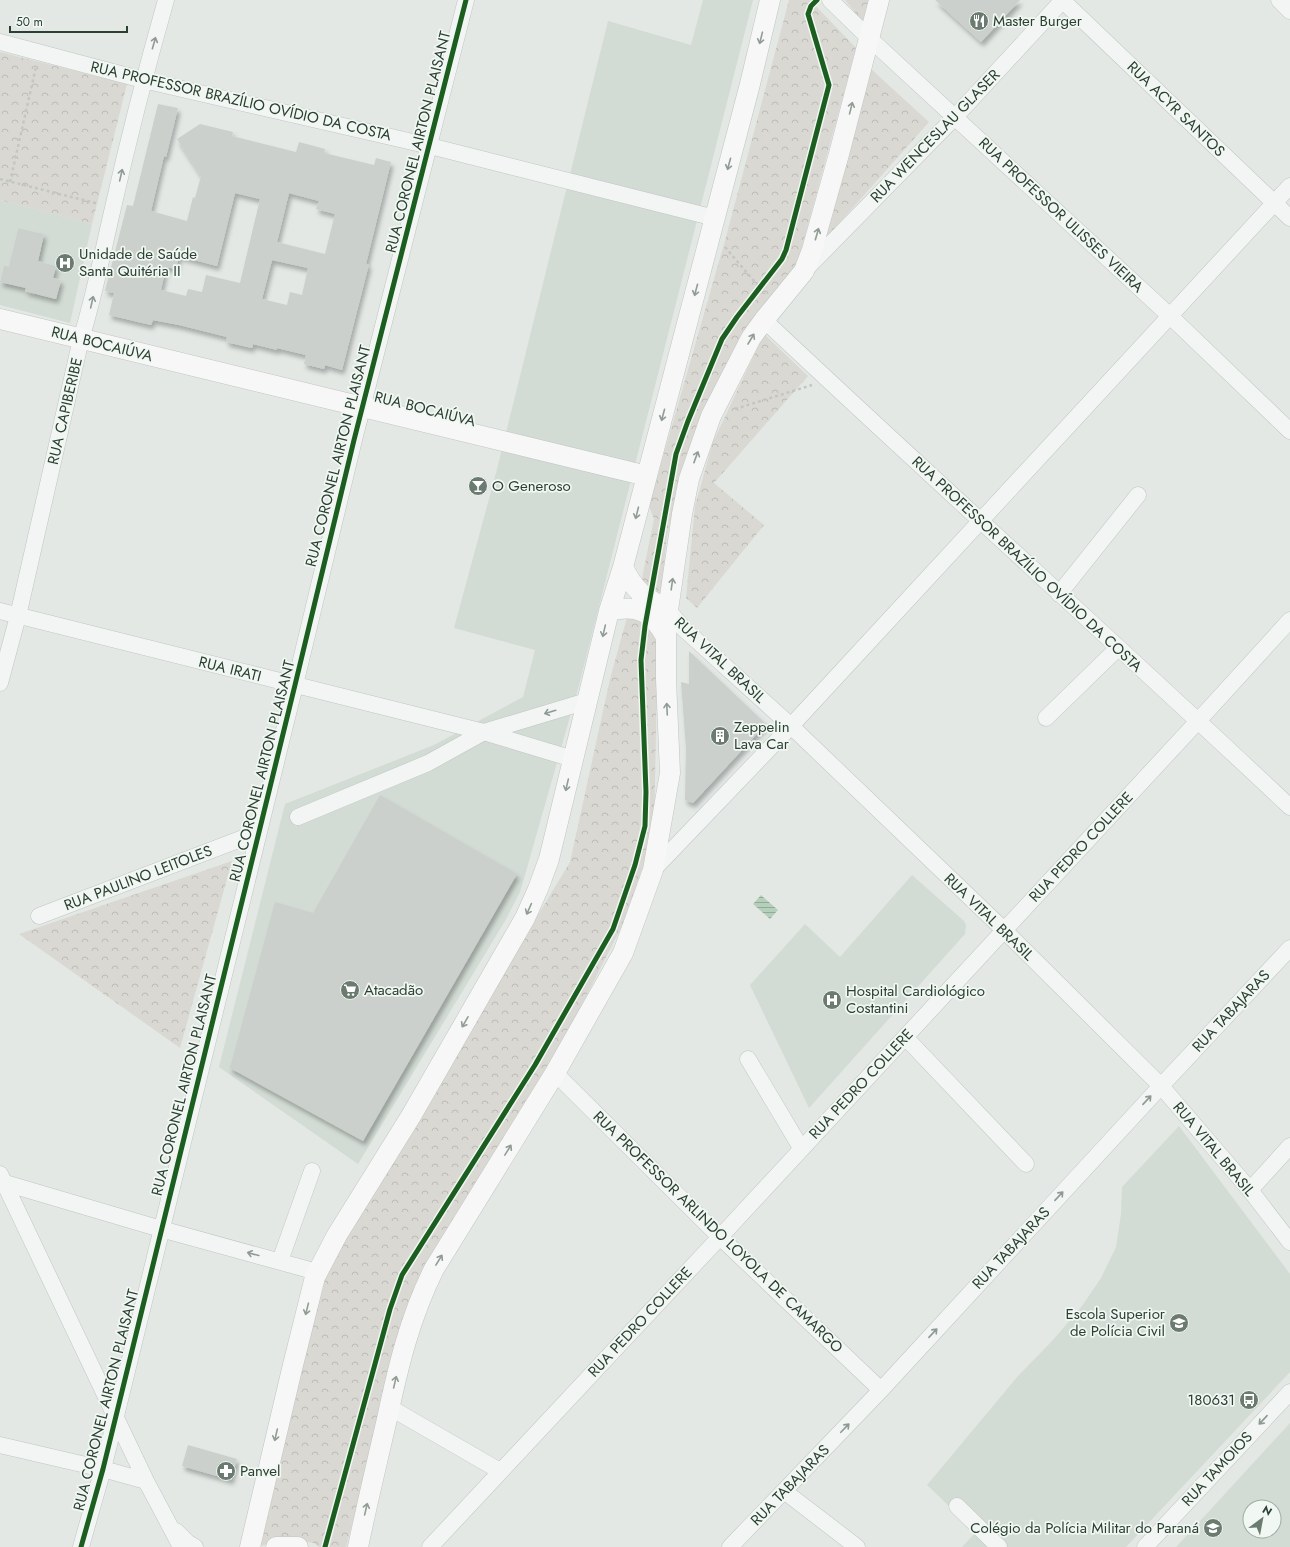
<svg xmlns="http://www.w3.org/2000/svg" width="1290" height="1547" viewBox="0 0 1290 1547" font-family="Jost,sans-serif">
<defs>
<pattern id="forest-crowns" width="20" height="18" patternUnits="userSpaceOnUse"><rect width="20" height="18" fill="#dad8d2"/><path d="M2 6a3 3 0 1 1 6 0M12 15a3 3 0 1 1 6 0" fill="none" stroke="#bbbab5"/></pattern>
<pattern id="water-rules" width="6" height="5" patternUnits="userSpaceOnUse"><rect width="6" height="5" fill="#b4d0ba"/><path d="M0 2.5h6" fill="none" stroke="#93aa98"/></pattern>
<filter id="shadow"><feDropShadow dx="2.5" dy="4.5" stdDeviation="2" flood-color="#0004"/></filter>
</defs>
<rect width="100%" height="100%" fill="#e3e8e5"/>
<path fill="#d2dbd4" fill-rule="evenodd" d="M703,0h50l-174,685 -54,190 -5,17 -15,29 -147,243 -139,-97 66,-263 149,-59 89,-48 12,-47 -81,-22 42,-155 112,-452 83,24z
M0,200l92,24 -22,99 -70,-18v-23l17,4 10,-3 -2,9 9,3 2,-5 2,1v4l18,4 5,-19 -13,-4v-2l6,1 2,-9 -18,-5 6,-27 -26,-6 -6,26 1,14 -9,-3 -4,16z
M912,875l52,46 2,4 -1,9 -156,174 -59,-123 55,-61 35,33z
M1179,1126l111,148v98l-164,175h-164l14,-15 -49,-47 91,-109 35,-36 29,-34 19,-28 15,-31 5,-33 1,-27z
M1290,1423v124h-114l36,-39zM1250,1507h24v24h-24z"/>
<path fill="url(#forest-crowns)" d="M789,0h21l46,48 -60,221 -105,176 -24,90 -6,59 -20,-11 13,-64 -5,-13 77,-269z
M845,0h31l-8,28z
M0,52l127,32 -35,140 -92,-24z
M871,69l58,53 -104,117z
M764,334l44,42 -94,107 50,42 -67,83 -11,-10 9,-92 18,-64z
M629,610l29,19 -4,203 -28,86 -84,165 -128,208 -68,256h-27l-5,-4 -31,-4 -22,7 59,-260 20,-42 230,-382 40,-183z
M232,861l-52,187 -161,-114z"/>
<path fill="url(#water-rules)" d="M761,895l17,15 -8,9 -17,-15z"/>
<path fill="#cbd0cd" fill-rule="evenodd" filter="url(#shadow)" d="M935,0h85l-39,42z
M158,104l20,4 -12,49 -2,-1 -13,55 36,10 6,-24 2,1 6,-22 -24,-37 23,-15 33,8 -1,4 64,16 3,-10 26,7 -1,4 50,12 2,-7 15,4 -25,102h3l-27,106 -17,-5 -1,4 -20,-5 2,-9 -29,-7v2l-24,-6 -1,4 -26,-6 1,-5 -48,-12 -26,-5 -2,5 -42,-10 5,-22 -9,-2 22,-86 6,1zM235,193l25,6 -20,84 -34,-8 -4,17 -14,-3 -2,7 -25,-6 5,-23 10,2 3,-13 38,10zM289,193l30,8 -3,8 19,5 -10,40 -48,-12zM272,260l36,8 -6,27 -12,-3 -3,13 -25,-6z
M18,228l26,6 -6,27 18,5 -3,12 8,2 -5,19 -31,-8 1,-3 -26,-6 4,-17 5,2z
M689,651l77,73 -73,79 -8,-3 1,-52 -5,-66 8,2z
M380,795l137,79 -154,267 -133,-73 45,-166 38,11z
M188,1445l49,14 -6,21 -49,-14z"/>
<g fill="none" stroke-linecap="round" stroke-linejoin="round">
<g stroke="#c0c5c2" stroke-width="17">
<path id="minor" d="M830,0l39,38 301,278 120,115
M1062,0l228,218
M1279,0l11,11
M0,42l143,38 287,66 285,72
M806,269l149,-152 108,-117
M764,320c174,164 352,323 526,487
M1059,594l79,-99
M668,610l16,19 107,97 213,204 157,156 89,104 40,52
M0,611l484,121 89,27
M0,683l18,-67 63,-277c13,-42 21,-84 31,-127 16,-71 34,-142 54,-212
M1046,718l72,-70
M298,817l130,-54 56,-31 103,-31
M653,870l138,-144 499,-540
M39,916l220,-84
M905,1037l121,127
M748,1059l53,89
M555,1073l165,164 161,153
M0,1174l146,307 35,66
M5,1183l156,46 156,43
M1250,1190l40,-44
M280,1261l32,-90
M389,1407l111,64
M0,1445l103,24 43,12
M784,1491l73,56
M957,1506l42,41
M176,1531l12,12 7,4
M81,1547l22,-78 192,-784 59,-245 112,-440
M430,1547l290,-310 478,-516 92,-101
M730,1547l151,-157 280,-304 129,-138
M1145,1547l145,-155"/>
</g>
<g stroke="#c0c5c2" stroke-width="21">
<path id="major" d="M0,319l647,157
M623,567c11,24 22,31 45,43
M609,611c28,-7 43,0 57,26
M250,1547l42,-178 23,-92 22,-42 74,-119 114,-198 13,-29 11,-30 60,-248 14,-44 127,-483 20,-84
M276,1547h22
M358,1547c9,-43 19,-85 29,-128 11,-52 23,-102 47,-150l121,-196 68,-120 30,-83 17,-97 -4,-94v-42l2,-27 14,-96 7,-35 22,-63 40,-78 13,-18 40,-49 8,-21 27,-96 40,-154"/>
</g>
<path stroke="#c3c7c3" stroke-width="2.5" stroke-dasharray="3 3" stroke-linecap="butt" d="M0,179l99,25
M10,182l26,-115
M725,247l40,47
M735,409l77,-24
M678,420h13"/>
<use href="#minor" stroke="#f2f5f3" stroke-width="16"/>
<use href="#major" stroke="#f6f7f6" stroke-width="20"/>
<g stroke="#f1f7f3" stroke-width="8">
<path id="cycleway" d="M81,1547l22,-78 192,-784 59,-245 112,-440
M325,1547l65,-238 12,-34 133,-210 78,-136 22,-64 10,-39 1,-34 -5,-132 4,-34 31,-172 12,-33 34,-82 15,-22 45,-58 4,-9 43,-165 -21,-71 3,-8 6,-6"/>
</g>
<use href="#cycleway" stroke="#1b5e20" stroke-width="5"/>
</g>
<defs><path id="oneway-shaft" d="M-6 0H5M1.5-3L5.5 0L1.5 3" fill="none" stroke-width="1.6" stroke-linecap="round" stroke-linejoin="round"/></defs>
<g stroke="#909c94">
<use href="#oneway-shaft" transform="translate(761 38) rotate(104)"/>
<use href="#oneway-shaft" transform="translate(851 108) rotate(-76)"/>
<use href="#oneway-shaft" transform="translate(729 164) rotate(105)"/>
<use href="#oneway-shaft" transform="translate(817 234) rotate(-74)"/>
<use href="#oneway-shaft" transform="translate(696 290) rotate(105)"/>
<use href="#oneway-shaft" transform="translate(751 339) rotate(-59)"/>
<use href="#oneway-shaft" transform="translate(663 415) rotate(105)"/>
<use href="#oneway-shaft" transform="translate(696 457) rotate(-70)"/>
<use href="#oneway-shaft" transform="translate(637 513) rotate(104)"/>
<use href="#oneway-shaft" transform="translate(672 584) rotate(-82)"/>
<use href="#oneway-shaft" transform="translate(604 631) rotate(103)"/>
<use href="#oneway-shaft" transform="translate(667 709) rotate(-93)"/>
<use href="#oneway-shaft" transform="translate(567 785) rotate(103)"/>
<use href="#oneway-shaft" transform="translate(529 909) rotate(114)"/>
<use href="#oneway-shaft" transform="translate(465 1022) rotate(120)"/>
<use href="#oneway-shaft" transform="translate(508 1150) rotate(-58)"/>
<use href="#oneway-shaft" transform="translate(439 1260) rotate(-58)"/>
<use href="#oneway-shaft" transform="translate(307 1309) rotate(104)"/>
<use href="#oneway-shaft" transform="translate(395 1382) rotate(-77)"/>
<use href="#oneway-shaft" transform="translate(276 1435) rotate(103)"/>
<use href="#oneway-shaft" transform="translate(366 1509) rotate(-77)"/>
</g>
<g stroke="#8e9a92">
<use href="#oneway-shaft" transform="translate(154 43) rotate(-74)"/>
<use href="#oneway-shaft" transform="translate(121 175) rotate(-77)"/>
<use href="#oneway-shaft" transform="translate(92 302) rotate(-77)"/>
<use href="#oneway-shaft" transform="translate(550 712) rotate(163)"/>
<use href="#oneway-shaft" transform="translate(1147 1100) rotate(-47)"/>
<use href="#oneway-shaft" transform="translate(1059 1196) rotate(-47)"/>
<use href="#oneway-shaft" transform="translate(253 1254) rotate(-165)"/>
<use href="#oneway-shaft" transform="translate(933 1333) rotate(-47)"/>
<use href="#oneway-shaft" transform="translate(1263 1420) rotate(133)"/>
<use href="#oneway-shaft" transform="translate(845 1428) rotate(-46)"/>
</g>
<defs>
<g id="restaurant-disc" transform="scale(1)"><circle r="9.5" fill="#6b7b70" stroke="#f1f7f3"/><path d="M-5-6h1v4h1v-4h1v4h1v-4h1v5L-1.5 .5V6h-2V.5L-5-1ZM5-6V6H3V1.5H1.5Q1.5-4 5-6Z" fill="#fff"/></g>
<g id="hospital-disc" transform="scale(1)"><circle r="9.5" fill="#6b7b70" stroke="#f1f7f3"/><path d="M-5-5h3v3.5h4V-5h3V5h-3V1.5h-4V5h-3Z" fill="#fff"/></g>
<g id="bar-disc" transform="scale(1)"><circle r="9.5" fill="#6b7b70" stroke="#f1f7f3"/><path d="M-6-5H6L.8 .8V4.5H3.5V6h-7V4.5H-.8V.8Z" fill="#fff"/></g>
<g id="building-disc" transform="scale(1)"><circle r="9.5" fill="#6b7b70" stroke="#f1f7f3"/><path d="M-4-6H4V6H1V3H-1V6H-4ZM-2.5-4.3h1.7v1.8h-1.7ZM.8-4.3h1.7v1.8H.8ZM-2.5-1h1.7V.8h-1.7ZM.8-1h1.7V.8H.8Z" fill="#fff"/></g>
<g id="supermarket-disc" transform="scale(1)"><circle r="9.5" fill="#6b7b70" stroke="#f1f7f3"/><path d="M-6-5.5h2.5l.6 2H6L4.5 2H-2.5L-4.4-4H-6ZM-1.5 3.2a1.3 1.3 0 1 0 .1 0ZM3 3.2a1.3 1.3 0 1 0 .1 0Z" fill="#fff"/></g>
<g id="university-disc" transform="scale(1)"><circle r="9.5" fill="#6b7b70" stroke="#f1f7f3"/><path d="M0-5L7-2L0 1L-7-2ZM-4 1L0 2.5L4 1V4Q0 6-4 4Z" fill="#fff"/></g>
<g id="bus-disc" transform="scale(1)"><circle r="9.5" fill="#6b7b70" stroke="#f1f7f3"/><path d="M-5-6H5V4H4V6H2V4H-2V6H-4V4H-5ZM-3.5-4V0h7V-4ZM-3.5 1.2v1.5H-2V1.2ZM2 1.2v1.5H3.5V1.2Z" fill="#fff"/></g>
<g id="pharmacy-disc" transform="scale(1)"><circle r="9.5" fill="#6b7b70" stroke="#f1f7f3"/><path d="M-2-6h4v4h4v4h-4v4h-4v-4h-4v-4h4Z" fill="#fff"/></g>
</defs>
<g fill-rule="evenodd">
<use href="#restaurant-disc" x="979" y="21"/>
<use href="#hospital-disc" x="65" y="263"/>
<use href="#bar-disc" x="478" y="486"/>
<use href="#building-disc" x="720" y="736"/>
<use href="#supermarket-disc" x="350" y="990"/>
<use href="#hospital-disc" x="832" y="1000"/>
<use href="#university-disc" x="1179" y="1323"/>
<use href="#bus-disc" x="1249" y="1400"/>
<use href="#pharmacy-disc" x="226" y="1471"/>
<use href="#university-disc" x="1213" y="1528"/>
</g>
<g text-anchor="middle" dominant-baseline="central" stroke-width="3.5" stroke-linejoin="round" paint-order="stroke">
<g font-size="15" fill="#2b4031" stroke="#f1f7f3" text-anchor="start">
<text x="993" y="21">Master Burger</text>
<text x="79" y="254">Unidade de Saúde<tspan x="79" dy="17">Santa Quitéria II</tspan></text>
<text x="492" y="486">O Generoso</text>
<text x="734" y="727">Zeppelin<tspan x="734" dy="17">Lava Car</tspan></text>
<text x="364" y="990">Atacadão</text>
<text x="846" y="991">Hospital Cardiológico<tspan x="846" dy="17">Costantini</tspan></text>
<text x="1165" y="1314" text-anchor="end">Escola Superior<tspan x="1165" dy="17">de Polícia Civil</tspan></text>
<text x="1235" y="1400" text-anchor="end">180631</text>
<text x="240" y="1471">Panvel</text>
<text x="1199" y="1528" text-anchor="end">Colégio da Polícia Militar do Paraná</text>
</g>
<g font-size="15" fill="#2b4031" stroke="#f1f7f3">
<text transform="translate(241 101) rotate(13)">RUA PROFESSOR BRAZÍLIO OVÍDIO DA COSTA</text>
<text transform="translate(1176 109) rotate(44)">RUA ACYR SANTOS</text>
<text transform="translate(935 136) rotate(-46)">RUA WENCESLAU GLASER</text>
<text transform="translate(418 142) rotate(-76)">RUA CORONEL AIRTON PLAISANT</text>
<text transform="translate(1061 215) rotate(43)">RUA PROFESSOR ULISSES VIEIRA</text>
<text transform="translate(102 344) rotate(14)">RUA BOCAIÚVA</text>
<text transform="translate(425 409) rotate(14)">RUA BOCAIÚVA</text>
<text transform="translate(65 411) rotate(-77)">RUA CAPIBERIBE</text>
<text transform="translate(338 456) rotate(-76)">RUA CORONEL AIRTON PLAISANT</text>
<text transform="translate(1027 564) rotate(43)">RUA PROFESSOR BRAZÍLIO OVÍDIO DA COSTA</text>
<text transform="translate(720 660) rotate(43)">RUA VITAL BRASIL</text>
<text transform="translate(230 669) rotate(14)">RUA IRATI</text>
<text transform="translate(262 771) rotate(-76)">RUA CORONEL AIRTON PLAISANT</text>
<text transform="translate(1081 847) rotate(-47)">RUA PEDRO COLLERE</text>
<text transform="translate(138 878) rotate(-21)">RUA PAULINO LEITOLES</text>
<text transform="translate(989 917) rotate(44)">RUA VITAL BRASIL</text>
<text transform="translate(1231 1011) rotate(-47)">RUA TABAJARAS</text>
<text transform="translate(861 1084) rotate(-47)">RUA PEDRO COLLERE</text>
<text transform="translate(184 1085) rotate(-76)">RUA CORONEL AIRTON PLAISANT</text>
<text transform="translate(1214 1149) rotate(50)">RUA VITAL BRASIL</text>
<text transform="translate(718 1232) rotate(44)">RUA PROFESSOR ARLINDO LOYOLA DE CAMARGO</text>
<text transform="translate(1011 1248) rotate(-47)">RUA TABAJARAS</text>
<text transform="translate(640 1322) rotate(-47)">RUA PEDRO COLLERE</text>
<text transform="translate(106 1400) rotate(-76)">RUA CORONEL AIRTON PLAISANT</text>
<text transform="translate(1217 1469) rotate(-47)">RUA TAMOIOS</text>
<text transform="translate(790 1485) rotate(-46)">RUA TABAJARAS</text>
</g>
</g>
<g transform="translate(1262 1519) rotate(32)"><circle r="19" fill="#f1f7f3" stroke="#a2aea5"/>
<path d="M0-3L7 15L0 10L-7 15Z" fill="#6b7b70"/>
<text y="-6" font-size="11" font-weight="bold" text-anchor="middle" fill="#2b4031">N</text>
</g>
<path d="M10 26v6h117v-6" fill="none" stroke="#2b4031" stroke-width="2"/>
<text x="16" y="26" font-size="12" fill="#2b4031" stroke="#f1f7f3" stroke-width="3" paint-order="stroke">50 m</text>
</svg>
